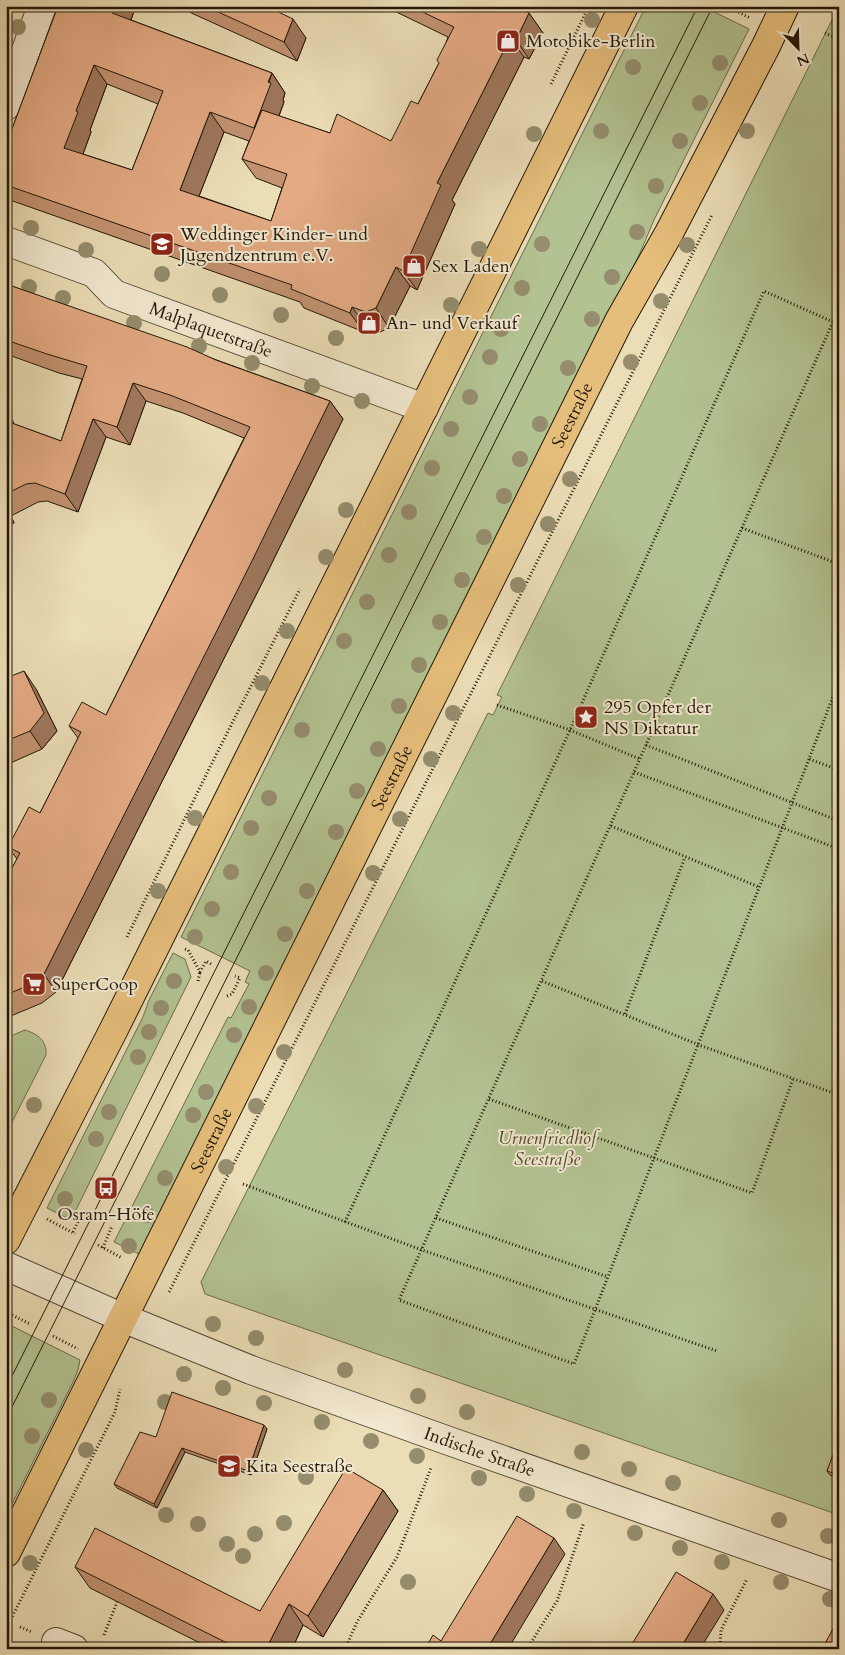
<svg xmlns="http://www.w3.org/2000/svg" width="845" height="1655" viewBox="0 0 845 1655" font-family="Cardo,serif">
<rect width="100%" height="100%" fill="#ebddb6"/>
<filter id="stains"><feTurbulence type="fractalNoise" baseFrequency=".004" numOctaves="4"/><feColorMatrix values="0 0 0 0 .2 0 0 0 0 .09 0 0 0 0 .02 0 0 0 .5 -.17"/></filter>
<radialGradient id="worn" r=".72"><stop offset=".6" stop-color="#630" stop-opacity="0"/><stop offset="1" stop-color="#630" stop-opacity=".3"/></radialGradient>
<path fill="#b3c291" stroke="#6b6d4c" d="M646,6h56l47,23 -95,191 -14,33 -501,1001 -25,-12 114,-225 3,1 18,-34 -4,-2 5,-11 -69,-34z
M839,6v1509l-634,-221 -4,-12 287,-569 5,2 9,-18 -5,-2 6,-12z
M173,953l12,6 6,18 -118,239 -6,2 -20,-10 96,-191 6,-17z
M25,1030c13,4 22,11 21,25l-40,79v-96z
M6,1323l74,37 -2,10 -4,10 -68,136z"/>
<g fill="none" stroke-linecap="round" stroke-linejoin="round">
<g stroke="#554934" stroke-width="30">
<g id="minor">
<path d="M6,106l36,-100"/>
<path id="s1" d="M6,241l88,32 20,21 310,114"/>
<path id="s2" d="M6,1266l117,52 128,52 198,71 390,137"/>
<path d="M56,1642l18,7"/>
</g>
</g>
<g stroke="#231808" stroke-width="30">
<g id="major">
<path d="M6,1240l108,-211 510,-1023"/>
<path id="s3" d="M6,1553l613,-1232 50,-88 97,-187 19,-40"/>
</g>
</g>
<path stroke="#231808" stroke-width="3" stroke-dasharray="1 2.5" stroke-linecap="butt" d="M726,6l24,12
M813,12l3,-6
M825,33l14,6
M551,84l38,-78
M742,528l97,36
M839,681l-30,78 30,11
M497,705l73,25 70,29
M646,745l193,76
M809,759l-235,605 -175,-64 247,-555 193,-437
M634,772l205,77
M611,826l148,61
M127,937l82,-168 91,-180
M185,949l3,1 12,22 6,-11 5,3
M198,981l2,-9
M542,981l157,64 140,50
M227,996l5,-2 8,-16 -5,-2
M625,1014l60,-157
M489,1099l263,94 41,-114
M6,1146h1
M243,1184l179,66 295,101
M436,1218l172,59
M47,1219l28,15
M345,1222l225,-492 194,-439 69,31
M73,1232l10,-21
M98,1245l24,13
M103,1248l9,-22
M169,1292l543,-1077
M6,1312l24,12
M53,1336l25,13
M20,1627l12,5
M6,1629l109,-217 5,-23
M104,1635l13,-33
M345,1649l12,-27 40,-65 34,-89
M527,1649l30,-48 27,-79
M720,1649l1,-19 26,-51"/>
<use href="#minor" stroke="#f2e9d0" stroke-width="28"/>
<use href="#major" stroke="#e6be7b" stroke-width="28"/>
<path stroke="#231808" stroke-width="1" d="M6,1388l692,-1382
M6,1419l707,-1413"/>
</g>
<g fill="#958d6d">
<circle cx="592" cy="20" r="8"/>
<circle cx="18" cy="27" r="8"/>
<circle cx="720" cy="63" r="8"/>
<circle cx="633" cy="67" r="8"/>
<circle cx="700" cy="103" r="8"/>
<circle cx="601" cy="131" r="8"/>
<circle cx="747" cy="131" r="8"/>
<circle cx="534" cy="134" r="8"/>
<circle cx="680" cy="141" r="8"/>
<circle cx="656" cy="186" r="8"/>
<circle cx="31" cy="228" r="8"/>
<circle cx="637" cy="232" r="8"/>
<circle cx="542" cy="244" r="8"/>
<circle cx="687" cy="245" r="8"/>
<circle cx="479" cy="249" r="8"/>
<circle cx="86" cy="250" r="8"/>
<circle cx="162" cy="274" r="8"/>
<circle cx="612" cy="277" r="8"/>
<circle cx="29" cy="287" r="8"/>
<circle cx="522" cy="288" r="8"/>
<circle cx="220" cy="295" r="8"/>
<circle cx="63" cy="298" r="8"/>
<circle cx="661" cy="301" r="8"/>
<circle cx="451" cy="305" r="8"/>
<circle cx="281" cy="315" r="8"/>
<circle cx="592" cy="319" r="8"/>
<circle cx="134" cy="323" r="8"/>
<circle cx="501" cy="329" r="8"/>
<circle cx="336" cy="338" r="8"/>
<circle cx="199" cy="346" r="8"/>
<circle cx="490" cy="357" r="8"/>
<circle cx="631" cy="362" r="8"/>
<circle cx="252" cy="363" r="8"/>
<circle cx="568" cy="368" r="8"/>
<circle cx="312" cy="386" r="8"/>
<circle cx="470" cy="397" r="8"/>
<circle cx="362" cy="401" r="8"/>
<circle cx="540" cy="424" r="8"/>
<circle cx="451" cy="429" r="8"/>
<circle cx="520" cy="459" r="8"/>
<circle cx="432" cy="468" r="8"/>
<circle cx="570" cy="479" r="8"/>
<circle cx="504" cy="496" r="8"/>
<circle cx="346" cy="510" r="8"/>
<circle cx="409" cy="512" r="8"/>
<circle cx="548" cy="524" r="8"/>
<circle cx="484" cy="537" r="8"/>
<circle cx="389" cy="555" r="8"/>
<circle cx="326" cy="557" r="8"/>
<circle cx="462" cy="580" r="8"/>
<circle cx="518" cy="585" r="8"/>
<circle cx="367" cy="602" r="8"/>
<circle cx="440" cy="622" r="8"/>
<circle cx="287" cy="631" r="8"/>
<circle cx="344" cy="641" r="8"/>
<circle cx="419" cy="665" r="8"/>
<circle cx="262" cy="683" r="8"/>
<circle cx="399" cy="706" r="8"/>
<circle cx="453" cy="713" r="8"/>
<circle cx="302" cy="730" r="8"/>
<circle cx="378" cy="749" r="8"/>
<circle cx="431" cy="759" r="8"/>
<circle cx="357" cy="791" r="8"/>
<circle cx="269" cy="798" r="8"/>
<circle cx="195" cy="818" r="8"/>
<circle cx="400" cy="819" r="8"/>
<circle cx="251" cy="828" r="8"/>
<circle cx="336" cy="832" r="8"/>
<circle cx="231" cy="872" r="8"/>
<circle cx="373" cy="873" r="8"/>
<circle cx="158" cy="891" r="8"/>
<circle cx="307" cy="891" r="8"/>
<circle cx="212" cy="909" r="8"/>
<circle cx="285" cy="934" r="8"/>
<circle cx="195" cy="937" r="8"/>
<circle cx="266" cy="973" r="8"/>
<circle cx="174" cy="981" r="8"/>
<circle cx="249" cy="1007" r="8"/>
<circle cx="161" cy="1008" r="8"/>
<circle cx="149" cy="1032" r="8"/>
<circle cx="234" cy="1035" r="8"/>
<circle cx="284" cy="1052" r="8"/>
<circle cx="138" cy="1057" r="8"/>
<circle cx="206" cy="1092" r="8"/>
<circle cx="34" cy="1105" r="8"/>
<circle cx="256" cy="1106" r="8"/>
<circle cx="109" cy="1112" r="8"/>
<circle cx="193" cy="1115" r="8"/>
<circle cx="96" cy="1139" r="8"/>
<circle cx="226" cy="1167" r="8"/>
<circle cx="165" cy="1178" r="8"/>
<circle cx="65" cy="1199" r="8"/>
<circle cx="147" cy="1215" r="8"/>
<circle cx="129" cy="1246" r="8"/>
<circle cx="213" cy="1324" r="8"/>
<circle cx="256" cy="1338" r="8"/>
<circle cx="345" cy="1370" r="8"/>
<circle cx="184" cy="1374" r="8"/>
<circle cx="223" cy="1388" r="8"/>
<circle cx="418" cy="1396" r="8"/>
<circle cx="49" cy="1400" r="8"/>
<circle cx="165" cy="1402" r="8"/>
<circle cx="264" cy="1403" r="8"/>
<circle cx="467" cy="1412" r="8"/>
<circle cx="322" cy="1422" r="8"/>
<circle cx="32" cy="1436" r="8"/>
<circle cx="371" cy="1441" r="8"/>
<circle cx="86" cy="1450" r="8"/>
<circle cx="582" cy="1452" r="8"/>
<circle cx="417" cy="1456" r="8"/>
<circle cx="629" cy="1469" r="8"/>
<circle cx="306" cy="1477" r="8"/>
<circle cx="479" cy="1478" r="8"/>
<circle cx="673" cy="1483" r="8"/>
<circle cx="527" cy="1494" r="8"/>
<circle cx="574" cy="1511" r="8"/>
<circle cx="166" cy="1515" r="8"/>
<circle cx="779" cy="1520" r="8"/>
<circle cx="284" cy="1523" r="8"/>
<circle cx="198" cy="1524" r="8"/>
<circle cx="635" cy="1533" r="8"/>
<circle cx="255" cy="1534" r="8"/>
<circle cx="828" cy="1536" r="8"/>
<circle cx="227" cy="1544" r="8"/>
<circle cx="680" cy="1548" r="8"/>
<circle cx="243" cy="1556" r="8"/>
<circle cx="722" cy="1562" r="8"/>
<circle cx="30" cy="1563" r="8"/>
<circle cx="408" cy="1582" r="8"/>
<circle cx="781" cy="1582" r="8"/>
<circle cx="830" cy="1599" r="8"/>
</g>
<path fill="#c39271" stroke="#231808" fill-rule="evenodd" d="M58,6h78l-5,14 141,53 13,20 -2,7 1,2 -5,14 51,17 61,8 27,-37 21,-41 9,-26 -64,-31h81l5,3 1,-3h52l-8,1 14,6 14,20 -14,26 -5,-2 -72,143 3,4 -38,86 -7,-4 -21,42 -9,4 -14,-6 -2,6 -60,-24 -4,-6 -293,-103 -1,-54zM107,84l51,20 -26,66 -49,-16 8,-22 -1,-2zM224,132l25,9 -7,18 14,19 26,10 -11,33 -72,-25z
M176,6h90l40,32 -9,23z
M6,284l324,117 13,18 -80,162 -207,411 -14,11 -36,15v-139l11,-20 -9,-12 32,-34 38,-75 -9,-12 37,-11 138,-277 -61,-25 -37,-12 -16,44 -24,-8 -28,75 -31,-11 -9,1 -27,14 3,7 -8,4v-119l8,16 47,17 21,-62 -23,-6 -53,-19z
M6,678l30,11 21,42 -15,18 -36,16z
M267,1429l-16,46 -66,-23 -28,56 -40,-20 -3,-4 42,-47z
M839,1445v33l-9,-3 -3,-4z
M383,1490l15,21 -75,126 -20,-12 -11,24h-80l-122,-61 -15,-21 185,44z"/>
<path fill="#9f775c" stroke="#231808" d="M115,6h21l-10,26 -14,-19z
M529,13l14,20 -14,26 -13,-19z
M293,19l13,19 -9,23 -13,-19z
M510,38l14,19 -72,143 3,4 -38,86 -14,-19 34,-88z
M94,65l13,19 -17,46 1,2 -13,36 -14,-20 12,-37z
M272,73l13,20 -2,7 1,2 -17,45 -13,-19z
M210,112l14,20 -30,77 -14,-19z
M396,267l14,19 -21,42 -13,-20z
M352,307l14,19 -2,6 -14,-19z
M133,383l13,18 -16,44 -13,-18z
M330,401l13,18 -80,162 -207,411 -12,-18z
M6,408l16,32 -13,-18 -3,-6z
M93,419l13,18 -28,75 -13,-18z
M6,510l5,6 3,7 -8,-11z
M24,671l12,18 21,42 -15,18 -12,-18z
M264,1425l3,4 -16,46 -3,-4z
M182,1448l3,4 -28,56 -3,-4z
M383,1490l15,21 -75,126 -15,-21z
M554,1538l11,16 -57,95h-21z
M713,1594l11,16 -24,39h-20z
M289,1604l14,21 -11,24h-26z"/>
<path fill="#e3aa83" stroke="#231808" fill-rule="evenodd" d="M58,6h57l-3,7 160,60 -4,9 3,1 -17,45 -44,-16 -30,78 91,31 16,-47 -45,-15 20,-49 68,23 7,-19 54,27 20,-40 7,3 21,-41 -2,-3 17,-33 -44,-21h55l5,3 1,-3h41l17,7 -13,27 -6,-2 -73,145 4,2 -38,86 -7,-4 -20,41 -10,4 -14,-5 -2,6 -59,-24 1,-4 -286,-100v-40zM94,65l69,26 -31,79 -68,-22 14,-36 -2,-1z
M205,6h61l27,13 -9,23z
M6,284l181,63 29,13 114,41 -79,162 -207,411 -15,11 -23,10v-116l14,-26 -12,-6 21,-40 11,6 41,-81 -12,-6 13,-24 24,13 144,-288 -80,-32 -37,-12 -16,44 -24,-8 -28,75 -30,-11 -9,1 -20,10v-78l3,6 52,19 26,-75 -40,-12 -41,-14z
M24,671l20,42 -14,18 -24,10v-63z
M172,1392l92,33 -16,46 -66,-23 -28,56 -40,-20 26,-52 16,5z
M837,1444l2,1v30l-12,-4z
M346,1468l37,22 -75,126 -19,-12 -23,45h-27l-164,-82 20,-39 165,83z
M517,1516l37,22 -67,111h-62l8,-14 8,6z
M676,1572l37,22 -33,55h-51z
M834,1627l5,3v19h-17z"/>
<defs>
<g id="shop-square" transform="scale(1.25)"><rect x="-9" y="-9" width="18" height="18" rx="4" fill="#8f2418" stroke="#f2e9d0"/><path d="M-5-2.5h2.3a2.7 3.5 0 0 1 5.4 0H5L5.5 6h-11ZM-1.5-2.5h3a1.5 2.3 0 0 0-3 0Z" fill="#fff"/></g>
<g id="school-square" transform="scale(1.25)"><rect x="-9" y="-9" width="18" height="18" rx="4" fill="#8f2418" stroke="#f2e9d0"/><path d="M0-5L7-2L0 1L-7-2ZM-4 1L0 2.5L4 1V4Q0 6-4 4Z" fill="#fff"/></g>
<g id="sight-square" transform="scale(1.25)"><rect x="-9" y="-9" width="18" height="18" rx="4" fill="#8f2418" stroke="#f2e9d0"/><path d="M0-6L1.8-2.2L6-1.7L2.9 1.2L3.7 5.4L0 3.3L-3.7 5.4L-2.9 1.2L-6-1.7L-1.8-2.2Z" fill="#fff"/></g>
<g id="supermarket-square" transform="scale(1.25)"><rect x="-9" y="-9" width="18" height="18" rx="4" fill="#8f2418" stroke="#f2e9d0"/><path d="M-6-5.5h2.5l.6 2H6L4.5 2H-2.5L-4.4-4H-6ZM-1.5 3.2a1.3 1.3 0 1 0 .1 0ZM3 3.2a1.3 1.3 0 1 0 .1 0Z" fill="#fff"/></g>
<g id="bus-square" transform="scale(1.25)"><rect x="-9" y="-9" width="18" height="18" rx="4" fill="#8f2418" stroke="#f2e9d0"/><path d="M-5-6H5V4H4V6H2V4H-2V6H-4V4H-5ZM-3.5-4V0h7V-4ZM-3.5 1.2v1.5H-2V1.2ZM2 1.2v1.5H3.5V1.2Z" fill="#fff"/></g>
</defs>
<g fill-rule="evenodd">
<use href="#shop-square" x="508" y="41"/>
<use href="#school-square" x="162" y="244"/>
<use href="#shop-square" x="414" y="266"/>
<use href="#shop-square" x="369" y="323"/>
<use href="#sight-square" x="586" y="717"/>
<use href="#supermarket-square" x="34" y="984"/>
<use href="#bus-square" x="106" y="1188"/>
<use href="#school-square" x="229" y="1466"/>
</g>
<g text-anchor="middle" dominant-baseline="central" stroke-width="4" stroke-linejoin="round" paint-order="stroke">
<g font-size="18" fill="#231808" stroke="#f2e9d0" text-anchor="start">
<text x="526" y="41">Motobike-Berlin</text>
<text x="180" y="234">Weddinger Kinder- und<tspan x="180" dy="21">Jugendzentrum e.V.</tspan></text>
<text x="432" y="266">Sex Laden</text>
<text x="386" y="323">An- und Verkauf</text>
<text x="604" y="707">295 Opfer der<tspan x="604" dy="21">NS Diktatur</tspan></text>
<text x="52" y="984">SuperCoop</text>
<text x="106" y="1214" text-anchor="middle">Osram-Höfe</text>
<text x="246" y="1466">Kita Seestraße</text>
</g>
<g font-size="18" fill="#231808" stroke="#f2e9d0">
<text stroke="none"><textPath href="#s1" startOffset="226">Malplaquetstraße</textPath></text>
<text stroke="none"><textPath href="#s3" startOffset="1271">Seestraße</textPath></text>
<text stroke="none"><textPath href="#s3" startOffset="866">Seestraße</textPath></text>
<text stroke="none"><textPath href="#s3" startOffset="461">Seestraße</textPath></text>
<text stroke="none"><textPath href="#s2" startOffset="509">Indische Straße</textPath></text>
</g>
<g font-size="18" font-style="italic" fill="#4e4b31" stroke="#f2e9d0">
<text x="547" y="1138">Urnenfriedhof<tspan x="547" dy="21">Seestraße</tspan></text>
</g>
</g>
<rect width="845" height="1655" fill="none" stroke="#ebddb6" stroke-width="25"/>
<rect x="8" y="8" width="830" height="1640" fill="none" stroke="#231808" stroke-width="2.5"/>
<rect x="12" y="12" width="820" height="1630" fill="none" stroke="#231808"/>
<g transform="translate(798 48) rotate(157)" stroke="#f2e9d0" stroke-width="4" paint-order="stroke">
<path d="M0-4L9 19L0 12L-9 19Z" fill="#231808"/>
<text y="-8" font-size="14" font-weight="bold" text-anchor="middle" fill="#231808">N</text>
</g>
<rect width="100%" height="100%" filter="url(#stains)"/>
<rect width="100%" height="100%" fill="url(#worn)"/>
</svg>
